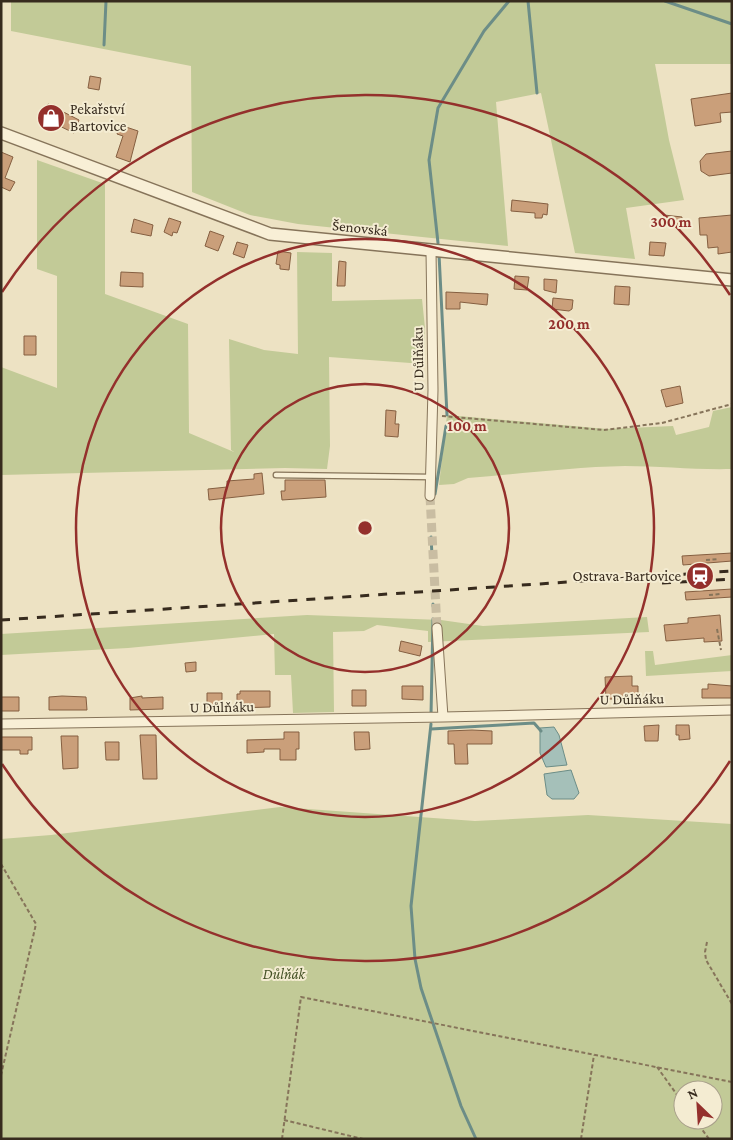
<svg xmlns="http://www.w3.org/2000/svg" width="733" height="1140" viewBox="0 0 733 1140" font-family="'Crimson Pro',serif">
<rect width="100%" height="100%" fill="#ede2c3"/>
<path fill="#c2ca97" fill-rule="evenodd" d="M11,1h516l1,3v-3h204v63h-77l14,76 15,60 -58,8 9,51 -60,-6 -34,-160 -45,9 12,144 -210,-22 -48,-9 -58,-23 -1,-126 -180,-35z
M37,160l68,24v110l83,30 1,109 45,19 -3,-2 -2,-111 35,11 34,4 -1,-102 35,1v48l90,-2 3,29 -1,36 -95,-7 1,89 -3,23 -42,-1 -284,7v-108l56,21v-112l-20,-7z
M732,407v62c-36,1 -72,-3 -107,-3 -53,1 -105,8 -157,12l-14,6 -15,1 8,-70 160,14 66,-3 3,9 33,-8 4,-16z
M307,615l134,5 42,6 164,-9 2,15 -221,10v-11l-51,-6 -13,6 -31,1 1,80 -41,1 -2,-38h-16l-1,-41 -146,14 -127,7v-21z
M645,651h8l2,14 77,-10v16l-86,5z
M280,807l195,14 113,-6 144,9v315h-731v-300l50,-4zM683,1090h30v30h-30z"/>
<path fill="#a5c0b9" stroke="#6c8d87" d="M554,727l5,8 8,30 -21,2 -6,-14v-25z
M571,770l8,23 -5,6h-22l-5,-4 -3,-21z"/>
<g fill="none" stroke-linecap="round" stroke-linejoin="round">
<path stroke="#6c8d87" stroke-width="3" d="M528,1l9,92
M665,1l67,23
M104,45l2,-44
M438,243l-9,-83 9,-52 46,-77 25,-30
M439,254l8,161
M435,494l11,-68
M431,537l1,18
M433,606v-2
M431,715l2,-96
M431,724l-20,182 4,53 6,29 40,118 15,33
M431,729l103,-6 7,8"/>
</g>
<path fill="#ca9f7a" stroke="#855f41" d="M90,76l11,2 -2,12 -11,-2z
M732,93v19l-12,1 1,9 -26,4 -4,-27z
M48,104l31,16 -5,13 -31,-15z
M120,125l18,6 -8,31 -14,-5 7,-21 -6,-2z
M732,151v22l-23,3 -8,-5 -1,-10 6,-7z
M1,152l12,5 -8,21 10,4 -5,9 -9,-4z
M512,200l36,4 -1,11 -4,-1 -1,4h-7v-5l-24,-2z
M664,215l18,2 -1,9 -18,-2z
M732,215v37l-14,2v-7l-10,1 -1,-13h-7l-1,-17z
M169,218l12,4 -4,11 -4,-1 -1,4 -8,-4z
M134,219l19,6 -2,11 -20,-4z
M210,231l14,5 -6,15 -13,-5z
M237,242l11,3 -4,13 -11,-4z
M650,242l16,1 -2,13 -15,-1z
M278,251l13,2 -2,17 -9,-1v-4l-4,-1z
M339,261l7,1 -1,24h-8z
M121,272l22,1v14l-23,-1z
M515,276l14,1 -2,13 -13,-1z
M544,279l13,1 -1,13 -12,-3z
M615,286l15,1 -1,18 -15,-1z
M446,292l42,2 -1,11 -27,-3v7h-14z
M553,298l20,2 -1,9 -3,2 -17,-2z
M24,336h12v19h-12z
M680,386l3,17 -17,4 -5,-17z
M386,410l10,1 -1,13h4l-1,13 -13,-1z
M262,473l2,21 -55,6 -1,-11 19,-2v-6l27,-2v-5z
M285,480h40l1,17 -44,3 -1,-9h4z
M732,553v8l-49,4 -1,-9z
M732,589v8l-46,3 -1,-8z
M720,615l2,26 -18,1v-4l-38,3 -2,-16 24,-2v-5z
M401,641l21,5 -2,10 -21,-5z
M196,662v9l-10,1 -1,-9z
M632,676v10h6v13h-32l-1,-22z
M708,684l24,2v12h-30v-9h6z
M402,686h21v14l-21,-1z
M352,690h14v16h-14z
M240,691h30v16l-33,1v-14h3z
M207,693h15v14h-15z
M62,696l24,1 1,13h-38v-13z
M142,696v2l21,-1v12l-33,1v-12z
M1,697h18v14h-18z
M659,725l-1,16h-13l-1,-15z
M676,725h13l1,14 -11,1v-5h-3z
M472,730l20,1v13h-25l1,20h-13l-1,-20h-6v-13z
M284,732h15v17h-3v11h-16v-11h-16v3l-17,1v-13l37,-1z
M354,732h15l1,17 -15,1z
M140,735h16l1,44h-14z
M61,736h17v32l-15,1z
M1,737h31v13h-4v4h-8v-4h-19z
M105,742h14v18h-13z"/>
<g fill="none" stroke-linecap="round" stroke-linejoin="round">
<path stroke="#c9bda2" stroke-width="9" stroke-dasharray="9 4.5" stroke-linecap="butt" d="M430,496l7,132"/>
<g stroke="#86745a" stroke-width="7">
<path id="service" d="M276,475l155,2"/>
</g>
<g stroke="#86745a" stroke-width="11">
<path id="minor" d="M430,496l3,-106 -2,-139
M437,628l6,89
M1,724l442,-7 289,-7"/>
</g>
<g stroke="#86745a" stroke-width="14">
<path id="tertiary" d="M1,133l269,101 462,46"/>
</g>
<path stroke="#86745a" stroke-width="2" stroke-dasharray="4 2.5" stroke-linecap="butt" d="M442,416l162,14 58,-7 70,-19
M706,560l13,-1
M709,595l11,-1
M717,629l4,21
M1,864l35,60 -35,151
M707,942l-2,10 1,8 26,44
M657,1067l26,36
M284,1120l79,19
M695,1120l14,19
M282,1139l19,-142 431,85
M581,1139l13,-84"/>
<use href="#service" stroke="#f8efd6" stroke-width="4.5"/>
<use href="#minor" stroke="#f8efd6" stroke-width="9"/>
<use href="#tertiary" stroke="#f8efd6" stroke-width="11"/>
<path stroke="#372b1e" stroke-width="3" stroke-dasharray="9 9" stroke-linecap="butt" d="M662,583l70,-4
M1,620l731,-49"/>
</g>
<g fill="none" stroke="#94302c" stroke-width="2.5">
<circle cx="365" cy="528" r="144"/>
<circle cx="365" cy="528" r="289"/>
<path d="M730 761A433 433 0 0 1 2 764M2 292A433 433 0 0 1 730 295"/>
</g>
<defs>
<g id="shop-disc" transform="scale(1.4375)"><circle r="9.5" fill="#94302c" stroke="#f4ecd2"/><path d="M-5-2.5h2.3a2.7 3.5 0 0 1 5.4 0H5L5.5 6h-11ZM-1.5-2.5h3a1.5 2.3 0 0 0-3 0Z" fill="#fff"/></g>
<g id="station-disc" transform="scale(1.4375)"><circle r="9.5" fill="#94302c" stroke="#f4ecd2"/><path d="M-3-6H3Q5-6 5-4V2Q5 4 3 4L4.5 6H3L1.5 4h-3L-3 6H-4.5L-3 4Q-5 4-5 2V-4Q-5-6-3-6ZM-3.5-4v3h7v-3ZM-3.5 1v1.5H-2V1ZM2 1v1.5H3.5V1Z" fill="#fff"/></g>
</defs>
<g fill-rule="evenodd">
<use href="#shop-disc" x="51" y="118"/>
<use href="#station-disc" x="700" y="576"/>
</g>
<g text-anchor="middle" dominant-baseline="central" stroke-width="4" stroke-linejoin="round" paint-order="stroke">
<g font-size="15" fill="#372b1e" stroke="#f4ecd2" text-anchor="start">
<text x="70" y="109">Pekařství<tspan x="70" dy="17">Bartovice</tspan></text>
<text x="681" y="576" text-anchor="end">Ostrava-Bartovice</text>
</g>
<g font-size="15" fill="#372b1e" stroke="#f4ecd2">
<text transform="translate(360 228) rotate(6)">Šenovská</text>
<text transform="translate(418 359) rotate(-91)">U Důlňáku</text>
<text transform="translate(632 699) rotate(-1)">U Důlňáku</text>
<text transform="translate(222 707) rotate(-1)">U Důlňáku</text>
</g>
<g font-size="15" font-style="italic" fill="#455225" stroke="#f4ecd2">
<text x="284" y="974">Důlňák</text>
</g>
</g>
<circle cx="365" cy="528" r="8" fill="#94302c" stroke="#f4ecd2" stroke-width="2.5"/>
<g font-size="15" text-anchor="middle" font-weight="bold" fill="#94302c" stroke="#f4ecd2" stroke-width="4" stroke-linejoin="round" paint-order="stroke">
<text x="671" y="227">300 m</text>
<text x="569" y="329">200 m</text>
<text x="467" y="431">100 m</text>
</g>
<rect width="733" height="1140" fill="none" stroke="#372b1e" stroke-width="5"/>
<g transform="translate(698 1105) rotate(335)"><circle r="24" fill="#f4ecd2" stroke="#a89f8a"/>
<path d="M0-4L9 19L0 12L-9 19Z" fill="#94302c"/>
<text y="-8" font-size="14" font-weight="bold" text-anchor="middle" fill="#372b1e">N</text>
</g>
</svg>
